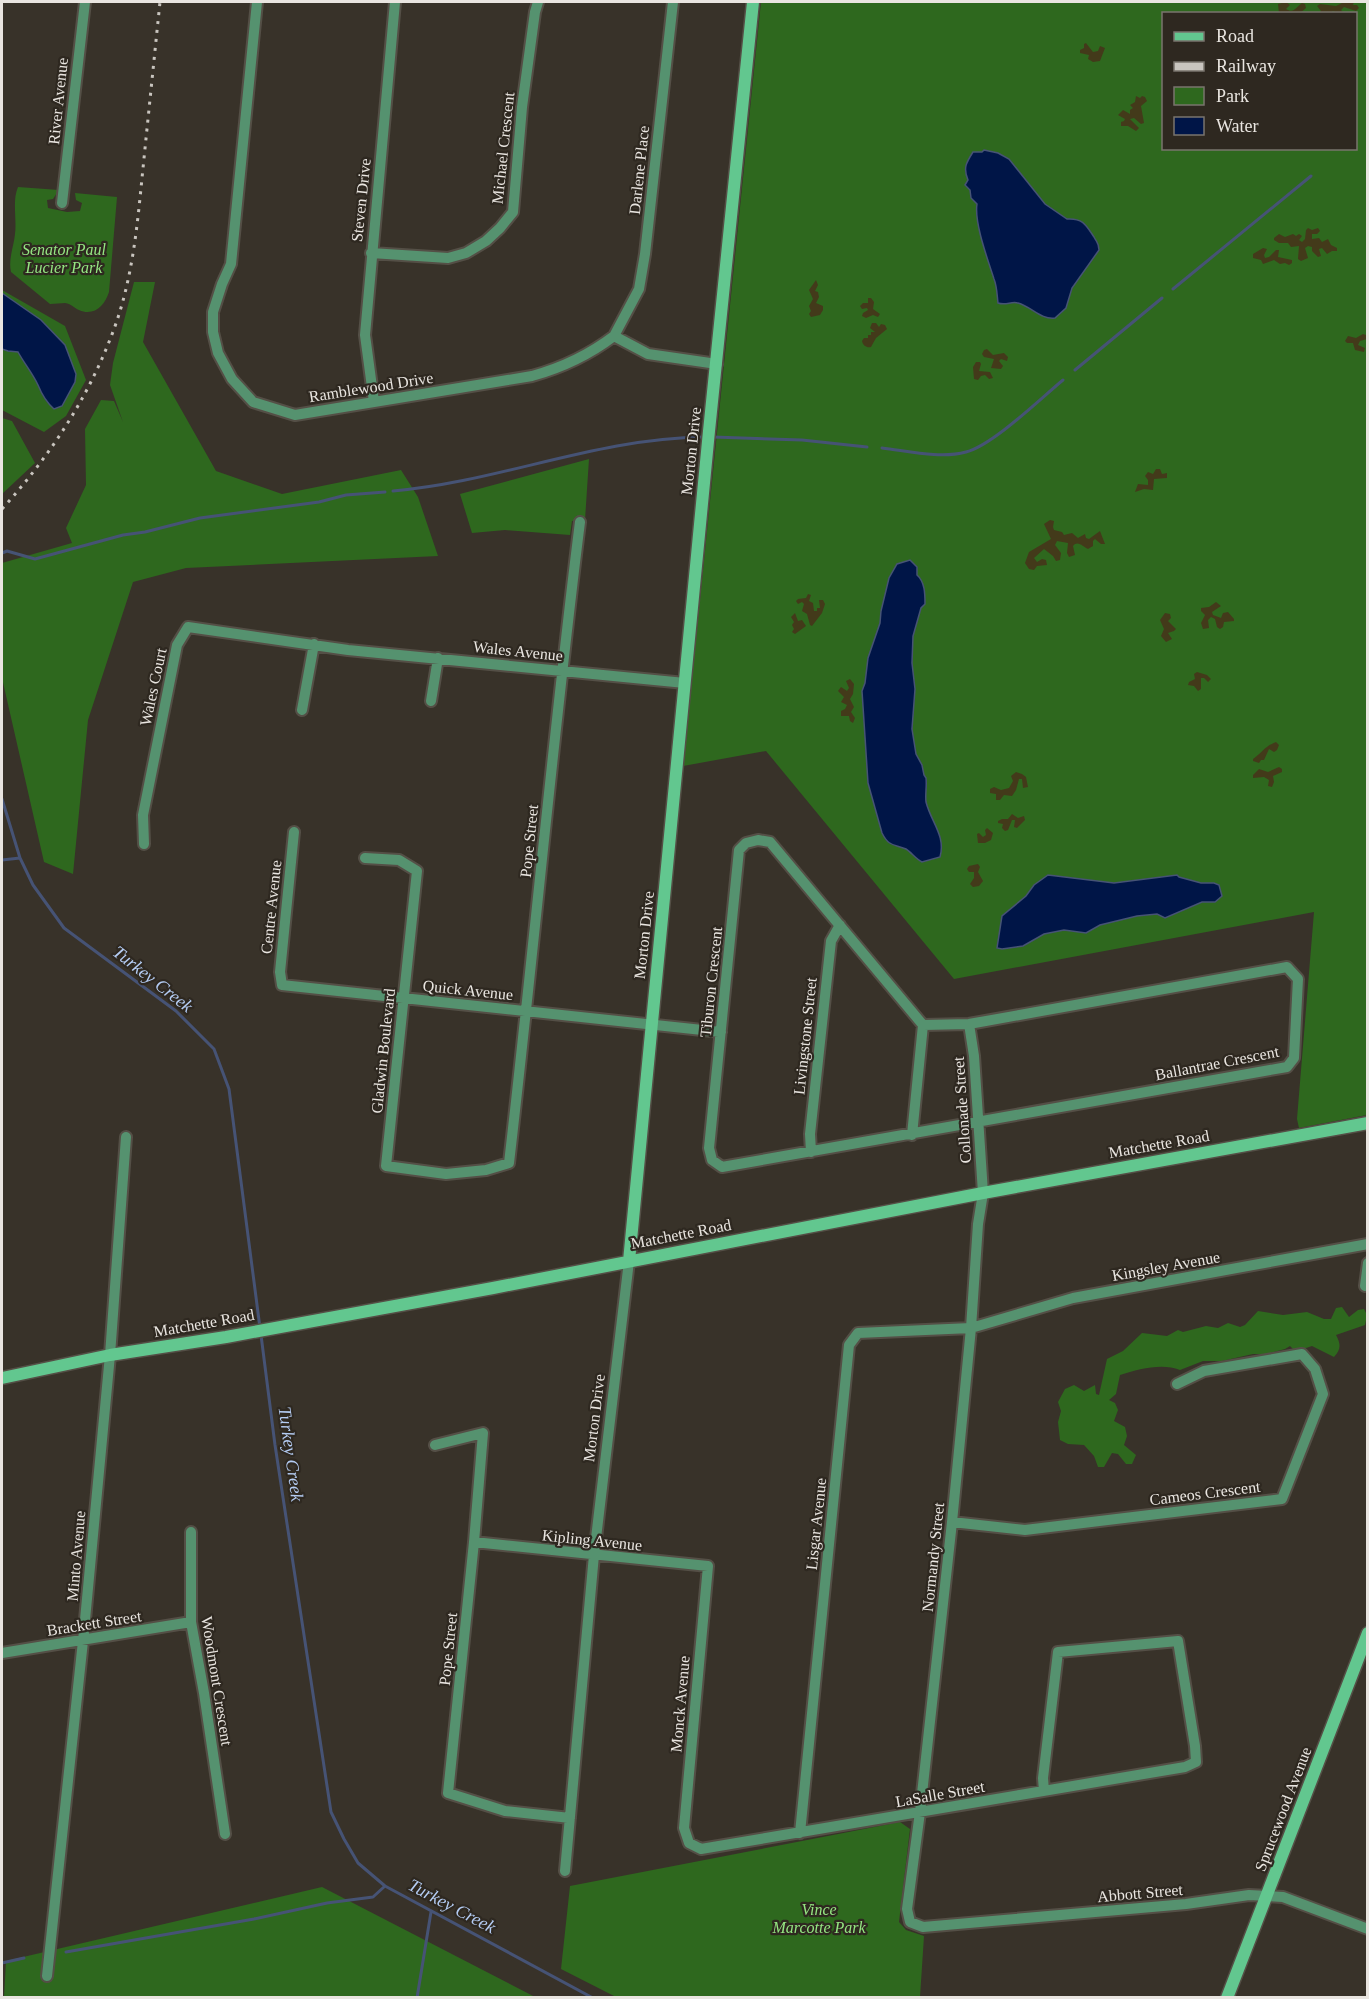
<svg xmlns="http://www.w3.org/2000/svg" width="1369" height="1999" viewBox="0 0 1369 1999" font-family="Georgia,serif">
<rect width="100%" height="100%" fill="#383229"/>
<path fill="#2e681e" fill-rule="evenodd" d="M761,2h606v1113l-68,13 -2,-9 17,-207 -360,67 -188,-228 -83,15zM1164,14h192v134h-192z
M18,187l41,3 -6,9 -6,1 1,8 19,4 13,-1 2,-8 -6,-3 -1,-7 42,4 -8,95c-4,13 -15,25 -30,18 -5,-2 -7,-6 -14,-7 -4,0 -10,1 -15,1l-39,-32c-3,-13 3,-26 4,-38 2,-15 -3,-33 3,-47z
M134,282h21l-12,60 73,129 66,23 119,-24 17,27 20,59 -252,12 -53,14 -45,138 -15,154 -29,-12 -42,-184v-115l70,-20 -6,-15 20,-43 -1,-56 16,-29 13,1 9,21 -13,-37 3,-22z
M2,290l63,36 21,54 -20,36 -22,16 -42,-22z
M2,418l10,3 23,42 -33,31z
M589,459l-4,61 -13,1 -2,14 -65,-5 -33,3 -12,-39z
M1342,1307l7,10 9,-7 6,-1 3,6 -2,10 -29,10c5,9 5,15 -2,22l-22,-11 -12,4h-6l-4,-4 -5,3 -19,5h-13l-31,7h-19l-23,9c-18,-7 -41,-1 -60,5l-4,19 -7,6 6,3 3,7 -4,11 11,6 2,9 -3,9 12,10 -4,9h-6l-8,-10 -6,-1 -8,14h-6l-4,-11 -10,-11 -16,-1 -8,-4 -2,-18 3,-11 -3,-9 7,-13 9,-4 10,6 11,-6 1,9 3,1 8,-36 16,-8 19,-18 25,3 11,-6 5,2 23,-6 12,2 10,-5 12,4 5,-2 13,-14 25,4 24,-3 17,7h7l5,-11z
M900,1822l10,7 -11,93 7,8 18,6 -4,61h-304l-55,-28 9,-83z
M322,1887l213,110 -531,1 2,-37z"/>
<path fill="#433a1a" d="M1286,2l4,3 -4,4c8,5 10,-2 16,-6l3,1 1,4 -6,5h-21l-1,-9z
M1344,2h10l-1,3h4l2,3 -3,3 -12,-4 -3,3 3,3h-7l-4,-2 -2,2h-12l2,-2 -4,-5 3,-2 16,2z
M1086,43l7,9 5,-1 2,-5 5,2 -5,13 -7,1 -5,-3 1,-4 -9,-2v-3l4,-2v-4z
M1136,96l4,2 2,-2 3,1 2,4 -6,5 3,17 -3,1 -7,-6 -4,1 9,9 -3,3 -8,-5h-7v-4l3,-1 1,-2 -7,-4 5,-5 7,4v-4l3,-2 -3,-3 5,-3z
M1308,228l4,2 6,-2 2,3 -3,3h-5v5l7,-1 3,4 6,-3 3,6 6,3v3h-5l-5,3 -5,-6 -3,1 2,7 -3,1 -6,-6v-4l-4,-1 -3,2 3,10 -7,3 -3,-2 1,-13 -8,1 -3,-4h-9l-5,-3v-2l5,-4 6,3 8,-3 3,2 3,-2 3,2 -3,4 3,2 3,-3 1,-9z
M1263,248l4,1 -3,6 1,3 4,-1 7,-7h3l-1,7 14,3v3l-3,2 -4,-2 -5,1 -6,-4 -11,4 -2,-4 -8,-2v-4z
M816,280l2,5 -3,6 3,1 1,5 -3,6 7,3v4l-3,5 -9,2 -2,-3 2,-3 -2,-5 4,-7 -4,-9z
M868,298h3l3,4 -1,7 7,5 -2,3 -5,-2 -7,3 -4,-2 1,-3 5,-3 -1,-2 -5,1 -2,-3 3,-3h5z
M872,323h4l3,4 2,-3 4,1 2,4 -11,9 -5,9c-4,1 -8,-1 -9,-6l2,-3h4v-3h3v-3h4l-5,-4z
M1363,334l3,1 1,4 -7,2 -2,4 7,3 -1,4 -9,-2 -2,-7h-6l-2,-2 3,-5 8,2z
M987,349l6,6 11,-2 4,4 -1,4 -6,-2 -2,2 4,5 -2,3 -10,-1 3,-9 -10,-2 -2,-3 2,-4z
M976,362h4l1,2 -2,7 11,1 3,6 -4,1 -4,-4 -4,1 -3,4 -4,-1 -1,-12z
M1156,469h4l2,5 5,-1v5l-13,1 -1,11 -9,-1 -9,3 3,-8 10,1v-5l-3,-4 3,-4 5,2z
M1050,520l4,1 -1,6 1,3 8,2 2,3 8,-2 6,5 7,-4 1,4 3,1 11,-8 5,13h-4l-6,-5 -2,2v5l-5,3c-5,-2 -10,-9 -15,-3l2,9 -6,2 -2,-4 1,-10 -11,-2 -2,4 6,8 -1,7 -4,1 -3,-5 -9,-7 -10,9 3,4 5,-3 4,1 1,5 -10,1 -3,4 -5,-1 -4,-6 4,-11 22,-13 -7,-15z
M808,594l3,1 -2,6 4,2 1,8h3v-3h3l-1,-8h4l2,4 -3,9 -10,13 -2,-1 -3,-11 -5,-3 2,-7 -2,-2 -4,2 -2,-3 2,-2 8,-1z
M1216,602l5,4 -9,6 1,3 8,3 2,-5 5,-1 6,7v2l-10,1 -1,5 -3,2 -3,-2 -2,-8 -4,-2 -3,3 1,8 -6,1 -2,-6 4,-8 -4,-4v-3l8,-1z
M795,613l3,8 4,-1 4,6 -11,8 -3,-2 2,-3 -2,-4 2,-3 -3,-5z
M1165,613l5,1 1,4 -3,3 8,8 -2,2 -6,2 4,6 -6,3 -5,-6 3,-7 -4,-9z
M1197,672l10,3 4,4 -3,3 -4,-4h-3v11l-3,2 -4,-5 -6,-1 1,-3 6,-3 -1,-5z
M850,679l4,5 -1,10 -3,5 4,8 -3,5 4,6 -2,5 -3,-2 -1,-5h-8v-5l4,-2 2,-4 -6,-3 3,-5 -6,-6 3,-4 6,4 2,-3 -3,-7z
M1276,742l3,3 -2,5 -3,2 -5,-3 -5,11h-3l-2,3 -6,-2v-2c11,-8 11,-12 23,-17z
M1279,767l3,2v3l-9,4 1,6 -2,5 -4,-1 1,-6 -5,-3 -11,1v-3l6,-6 9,3z
M1016,772l6,2 4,3 2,10 -5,1 -1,-9h-3l-3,11 -4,6 -8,-1 -4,5h-4v-6l-6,-1v-4l4,-2 7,3 8,-2 4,-7 -2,-5z
M1012,814l6,4 6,-2 1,4 -8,8 -3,-1 1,-7h-3l-4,10 -3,1 -3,-3 1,-4 -5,-1v-2l4,-2h6z
M987,828l6,5 -2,7 -6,3h-7l-1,-9 2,-1 4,4 3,-2 -1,-5z
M978,864l2,3 -2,5 5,9 -4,5 -6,1 -3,-3 4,-6v-6h-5l-2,-3 2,-3z"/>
<path fill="#001547" stroke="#465375" stroke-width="1.5" d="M984,150l14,3 11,6 36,45 22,15c16,-1 19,6 27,18 3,6 5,6 5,13l-27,38 -6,20 -11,10c-14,2 -23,-11 -37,-15 -7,-2 -12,3 -20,0 -1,-8 -1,-17 -4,-24 -6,-19 -20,-56 -17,-75l-6,-6 -1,-8 -5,-5 3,-5c-5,-12 -2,-17 5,-28h9z
M2,293l39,27 24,25 11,29 -1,8 -13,24 -8,3c-8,-7 -12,-14 -16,-24 -5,-11 -14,-22 -20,-33l-10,-1 -6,-2z
M910,560l7,7v8c8,7 8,19 8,29l-4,4 -8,28 -1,27 3,26 -3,40 4,25 6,11 2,10 2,3c1,8 -1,16 0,24 5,20 20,34 14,55l-18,5c-6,-3 -11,-10 -16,-13 -12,-5 -17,-2 -24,-16l-14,-50 -6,-92 3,-8 3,-25 12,-35 1,-12 8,-33 8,-14z
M1048,875l66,8 63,-8 2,2 22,6h13l5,2 3,11 -7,6h-13l-37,16 -8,-4 -20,2 -37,9 -14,8 -22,-3 -20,4 -21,12 -21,3 -5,-1 5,-32 24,-20 8,-11z"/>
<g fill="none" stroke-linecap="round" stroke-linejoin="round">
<path stroke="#465375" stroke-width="3" d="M1173,289l138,-113
M1075,370l87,-72
M713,437l89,3 65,7
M882,448c26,3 58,11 84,4 27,-7 74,-53 97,-72
M393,491c105,-9 204,-53 311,-54
M2,553l5,-2 28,8 88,-24 22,-3 55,-14 119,-16 27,-7 39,-3
M2,799l18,59 13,27 31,43 112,83 38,38 15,40 31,239
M2,860l18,-2
M261,1335l14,110 56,367 13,27 14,24 27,23 208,112
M66,1952l188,-33 73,-16 46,-6 12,-11
M2,1963l22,-5
M417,1998l14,-86"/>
<g stroke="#544f46" stroke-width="14">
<path id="street" d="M257,2l-26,262 -9,20 -9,28v20l5,21 14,26 21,23 42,13 237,-39c29,-8 57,-21 82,-40l34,18 69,10
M62,203l23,-201
M371,253l77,5 18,-5 20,-12 14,-13 13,-16 9,-105 13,-95 3,-10
M614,336l25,-47 6,-35 28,-252
M374,402l-9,-67 30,-333
M431,701l7,-43
M302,710l12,-66
M294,832l-14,140 2,13 439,47
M758,840l12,2 153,183 46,-1 318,-57 11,12 -4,79 -7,9 -565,100 -10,-7 -3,-12 30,-298 7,-7z
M144,844l-1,-29 34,-170 11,-18 160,23 337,33
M365,858l34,2 18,11 -31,295 60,8 40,-4 23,-7c25,-214 44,-428 71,-641
M969,1024l5,32 9,137 -5,31 -7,104 -19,194 -32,290 -13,97 3,13 13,5 263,-23 63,-9 34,2 85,32
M912,1135l11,-110
M811,1152l-1,-18 21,-193 9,-16
M1365,1286l3,-23
M435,1445l48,-12 -9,109 -26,251 57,18 65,7
M952,1522l73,8 257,-31 41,-105 -8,-25 -13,-15 -98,17 -27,13
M191,1532v90l13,71 21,141
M474,1542l234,24 -24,262 5,15 12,6 484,-82 11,-5 -1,-16 -17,-105 -120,11 -15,126 1,13
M2,1653l189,-31
M800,1833l49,-488 9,-12 113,-5 102,-30 295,-54
M565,1871l29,-316 35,-294
M47,1976l36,-335 27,-286 16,-218"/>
</g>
<g stroke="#544f46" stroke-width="15">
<path id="secondary" d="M629,1261l80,-830 44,-429
M2,1378l108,-23 116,-18 267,-49 490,-95 385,-70
M1227,1998l141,-365"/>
</g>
<use href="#street" stroke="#55926f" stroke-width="10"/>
<use href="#secondary" stroke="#62c78f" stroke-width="12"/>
<path stroke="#c9c5bf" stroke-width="3" stroke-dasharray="3 6" stroke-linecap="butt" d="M2,509c48,-53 87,-112 112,-180 18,-49 23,-100 28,-151 6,-59 12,-118 18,-176"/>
</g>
<g text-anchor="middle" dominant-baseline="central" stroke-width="4.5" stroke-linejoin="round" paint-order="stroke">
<g font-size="16" fill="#e9e5e0" stroke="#2e2820">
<text transform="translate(58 101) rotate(-84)">River Avenue</text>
<text transform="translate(503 148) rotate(-84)">Michael Crescent</text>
<text transform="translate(639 170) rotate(-84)">Darlene Place</text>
<text transform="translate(361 200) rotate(-84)">Steven Drive</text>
<text transform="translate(371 387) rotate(-9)">Ramblewood Drive</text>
<text transform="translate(691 451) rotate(-84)">Morton Drive</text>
<text transform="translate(518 651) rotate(6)">Wales Avenue</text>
<text transform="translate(153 687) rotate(-78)">Wales Court</text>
<text transform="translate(529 841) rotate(-84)">Pope Street</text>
<text transform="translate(271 907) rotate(-84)">Centre Avenue</text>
<text transform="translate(644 935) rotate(-84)">Morton Drive</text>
<text transform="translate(711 982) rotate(-84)">Tiburon Crescent</text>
<text transform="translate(468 990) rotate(6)">Quick Avenue</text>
<text transform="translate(805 1036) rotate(-84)">Livingstone Street</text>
<text transform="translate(383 1051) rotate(-84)">Gladwin Boulevard</text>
<text transform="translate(1217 1063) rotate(-11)">Ballantrae Crescent</text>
<text transform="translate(962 1110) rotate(-94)">Collonade Street</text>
<text transform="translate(1159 1144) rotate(-10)">Matchette Road</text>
<text transform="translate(681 1234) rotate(-11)">Matchette Road</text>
<text transform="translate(1166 1266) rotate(-10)">Kingsley Avenue</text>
<text transform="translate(204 1323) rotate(-10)">Matchette Road</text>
<text transform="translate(594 1418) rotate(-83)">Morton Drive</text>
<text transform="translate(1205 1493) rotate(-7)">Cameos Crescent</text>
<text transform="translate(816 1524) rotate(-84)">Lisgar Avenue</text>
<text transform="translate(592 1540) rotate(6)">Kipling Avenue</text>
<text transform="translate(76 1556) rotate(-85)">Minto Avenue</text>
<text transform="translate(933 1557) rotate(-84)">Normandy Street</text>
<text transform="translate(94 1623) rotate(-9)">Brackett Street</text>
<text transform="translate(448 1649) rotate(-84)">Pope Street</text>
<text transform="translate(217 1681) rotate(81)">Woodmont Crescent</text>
<text transform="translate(680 1704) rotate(-85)">Monck Avenue</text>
<text transform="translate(940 1794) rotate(-10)">LaSalle Street</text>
<text transform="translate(1283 1809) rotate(-69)">Sprucewood Avenue</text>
<text transform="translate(1140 1893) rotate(-5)">Abbott Street</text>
</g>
<g font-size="16" font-style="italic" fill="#95e682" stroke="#2e2820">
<text x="64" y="249">Senator Paul<tspan x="64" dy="18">Lucier Park</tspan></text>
<text x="819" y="1909">Vince<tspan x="819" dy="18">Marcotte Park</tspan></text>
</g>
<g font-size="18" font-style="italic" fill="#b4ccf3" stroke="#2e2820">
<text transform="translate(153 979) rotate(38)">Turkey Creek</text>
<text transform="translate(291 1454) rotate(82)">Turkey Creek</text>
<text transform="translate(452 1906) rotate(28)">Turkey Creek</text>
</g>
</g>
<rect width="1369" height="1999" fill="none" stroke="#e9e5e0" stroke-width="6"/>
<rect x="1162" y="12" width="195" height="138" fill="#2e2820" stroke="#79746d" stroke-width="1.5"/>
<rect x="1174" y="32" width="30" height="9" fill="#62c78f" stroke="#79746d" stroke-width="1.5"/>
<text x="1216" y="42" font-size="18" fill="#e9e5e0">Road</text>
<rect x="1174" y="62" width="30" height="9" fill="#c9c5bf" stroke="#79746d" stroke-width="1.5"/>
<text x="1216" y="72" font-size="18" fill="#e9e5e0">Railway</text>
<rect x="1174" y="87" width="30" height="18" fill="#2e681e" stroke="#79746d" stroke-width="1.5"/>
<text x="1216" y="102" font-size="18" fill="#e9e5e0">Park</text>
<rect x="1174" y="117" width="30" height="18" fill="#001547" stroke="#79746d" stroke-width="1.5"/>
<text x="1216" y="132" font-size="18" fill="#e9e5e0">Water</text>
</svg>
